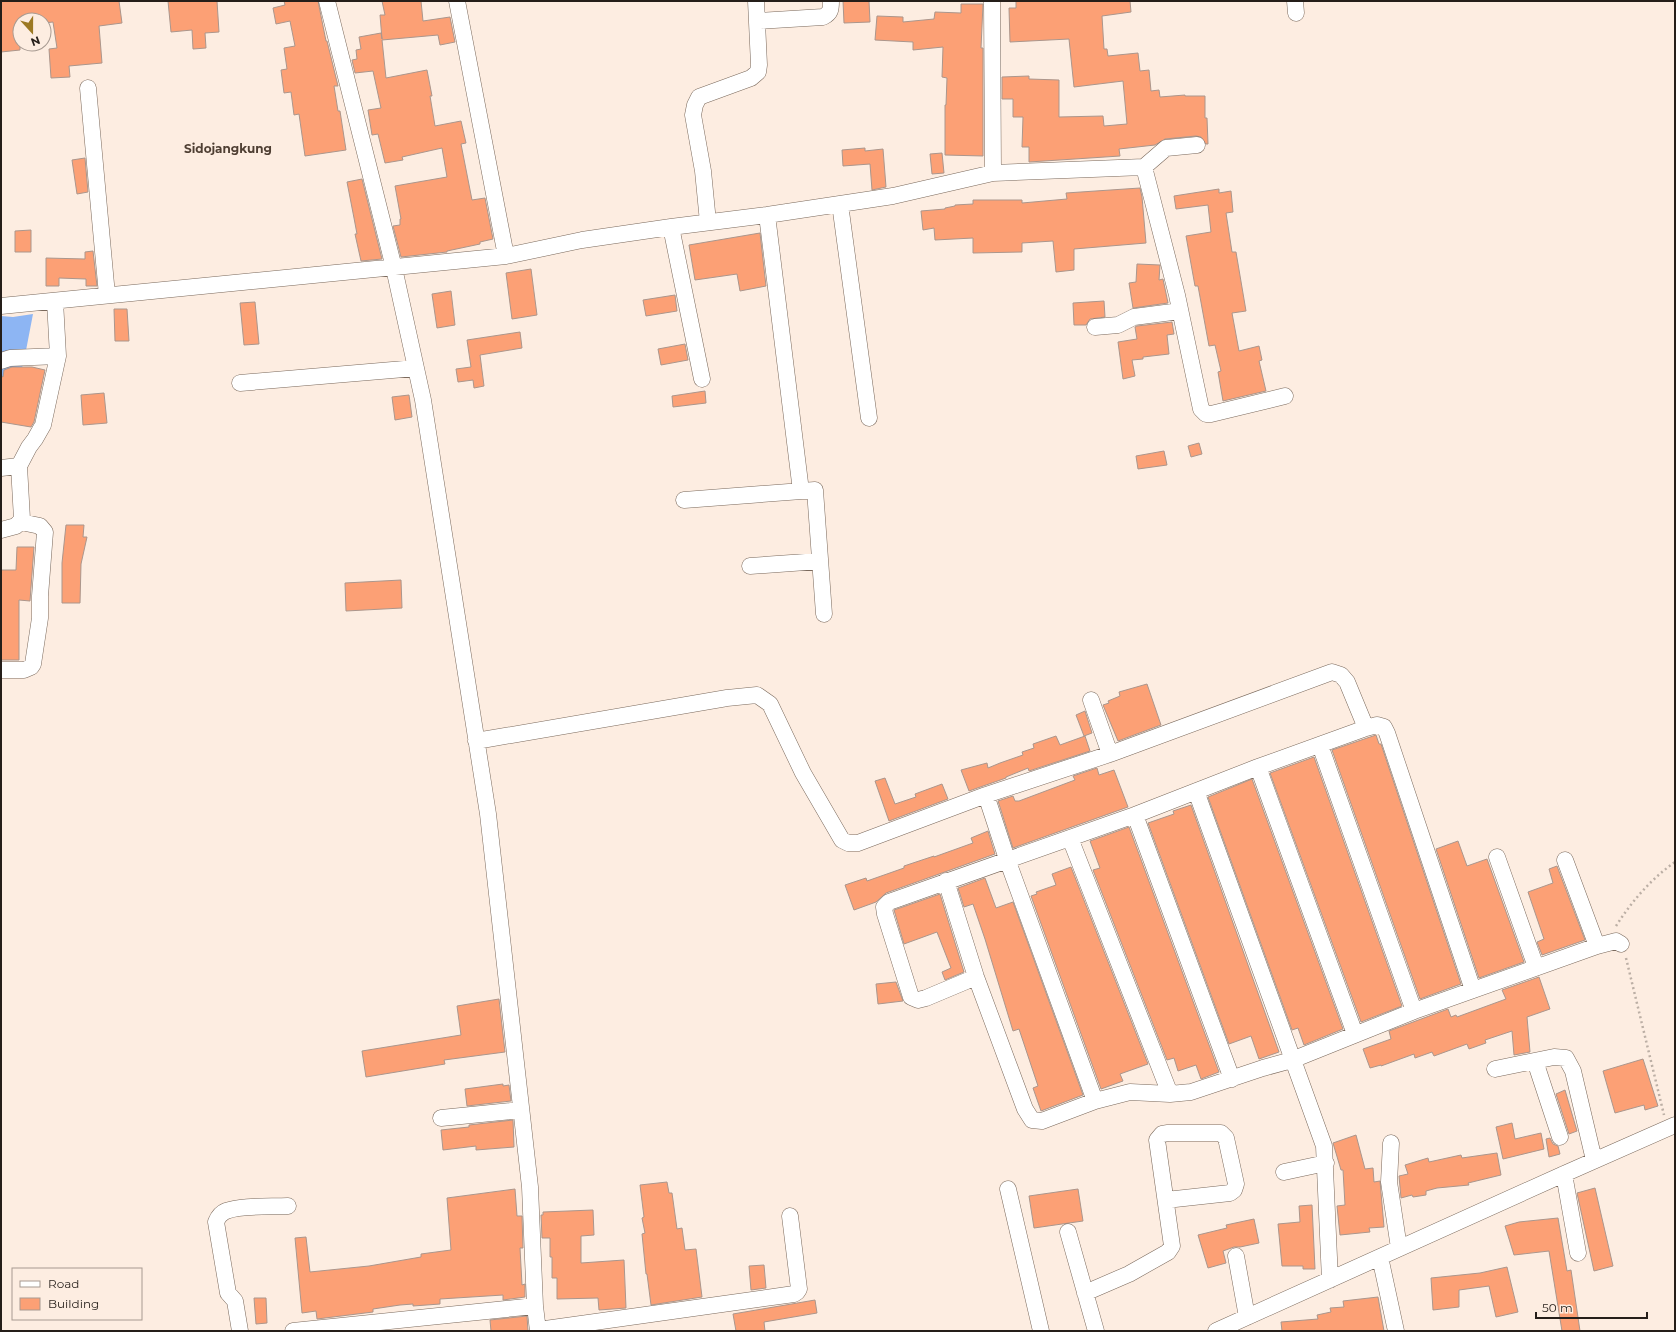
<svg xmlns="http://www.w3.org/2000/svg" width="1676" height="1332" viewBox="0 0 1676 1332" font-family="Montserrat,sans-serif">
<rect width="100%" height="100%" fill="#fdede1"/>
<path fill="#8db5f3" d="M33,314l-10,52 -22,18v-68l12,1z"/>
<path fill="#fca075" stroke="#ab968c" d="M1,1h118l3,22 -23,3 3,37 -33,3 1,11 -19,1 -2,-29 8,-1 -4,-26 -9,1v-3h-24v30l-19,2z
M168,1h49l2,31 -14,1 1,15 -13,1 -1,-19 -21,2z
M284,1h34l8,40h1l11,45h-4l4,25h2l6,39 -41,6 -6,-42 -5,1 -3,-23 -7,1 -3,-23 6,-1 -3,-21 11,-2 -5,-25 -14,3 -3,-16 12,-3z
M382,1h39l2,20 27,-4 5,25 -15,3 -2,-10 -56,5 4,38 41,-8 5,26h-2l5,30 26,-5 5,22 -5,1 11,56 13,-2 8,41 -13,3v2l-33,7v1l-46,5 -8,-31 7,-1v-6h1l-6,-33 52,-9 -5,-29 -40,9 1,3 -18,3 -7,-29 -6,1 -4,-25 13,-2 -8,-37 -18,2 -3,-13 5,-1 -1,-9 5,-1 -2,-12 22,-4 1,6 -2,-24h5z
M843,1h26l1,21 -26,1z
M1016,1h114l1,11 -29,4 2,33h3l1,7 30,-3 2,18 9,-1 2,21 8,-1 1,7 25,-2v1h20v22h2l1,26h-2l-5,-7 -5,-1 -31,3 -10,6 -36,4 1,7 -91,6v-15h-7l1,-30h-10v-18h-11v-22l27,-1v3l30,1v37l44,-1 1,10 23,-2 -4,-43 -49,6 -5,-48 -59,3 -1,-34h7z
M961,4h22l-2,44h2v108l-38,-1v-50h1l1,-27 -5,-1 1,-30 -30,3v-8l-38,-2 2,-24 26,1v5l31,-3 1,-7 26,1z
M865,148v3l18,-2 3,38 -14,3 -2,-26 -27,2 -1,-16z
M942,153l2,20 -12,1 -2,-20z
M85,158l3,34 -11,2 -5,-34z
M362,179l20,80 -21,2 -6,-27h2l-3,-16 -7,-36z
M1140,188l2,9 4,46 -72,6v21l-18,2 -3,-31 -31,2v9l-49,1v-15l-38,2 -1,-12 -11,2 -2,-19 24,-2v-1l10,-2v-1l18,-1v-4h49v3l45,-4 -1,-6z
M1219,189v4l12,-2 2,21 -7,1 6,39h4l10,59 -14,2 7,38 20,-5 3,14 -3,1 7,30 -43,10 -5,-29 3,-1 -6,-26 -6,1 -11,-60h-3l-9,-50 25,-4 -3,-27 -32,4 -2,-13z
M31,230v22h-16v-21z
M760,233l6,53 -26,5 -3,-17 -42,6 -6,-35z
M93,251l4,35h-11v-7l-27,-1v8h-13v-28l39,1v-7z
M1137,264l23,1 -1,15 4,-1 5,24 -35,5 -4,-25 7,-1z
M531,269l6,46 -25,4 -6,-46z
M451,291l4,34 -18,3 -5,-34z
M675,295l2,16 -31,5 -3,-16z
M1104,301l1,16 -15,2 -4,6h-12l-1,-22z
M255,302l4,42 -15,1 -4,-42z
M114,309h13l2,32h-14z
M1172,322l2,12 -7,1 2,19 -26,3v2l-11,1 3,16 -12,3 -5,-37 19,-3 -2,-12 2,-1z
M520,332l2,16 -42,7 4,31 -10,2 -1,-8 -15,2 -2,-13 15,-2 -4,-27z
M685,344l3,16 -27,5 -3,-16z
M12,367h20l13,3 -11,52 -3,5 -30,-5v-46l2,1 1,-7z
M705,391l1,12 -33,4 -1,-11z
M104,393l3,30 -24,2 -2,-30z
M409,395l3,22 -17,3 -3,-23z
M1199,443l3,11 -11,3 -3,-11z
M1164,451l3,14 -29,4 -2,-13z
M66,525h18l-1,12h4l-6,27 -1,39h-18v-40z
M17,547h17l-4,54 -11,-1v60h-18v-90h15z
M401,580l1,28 -56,3 -1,-28z
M1147,684l14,41 -43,16 -15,-36 6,-2 -1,-2 12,-5 -1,-4z
M1085,711l7,22 -8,3 -8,-21z
M1376,735l3,9h2l80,240 -41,15 -88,-249z
M1056,736l4,9 25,-9 5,15 -61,20 -1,-3 -22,9v1l-37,13 -8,-21 26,-7 1,5 12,-5 23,-8 -1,-3 12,-4 -1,-4z
M1314,757l88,249 -41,16 -91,-249z
M1097,768l2,7 15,-5 14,37 -115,41 -15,-47 15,-5 2,5h4l56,-21 -2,-4z
M885,778l10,26 21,-7 -1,-3 27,-10 6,15 -59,22 -14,-40z
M1252,779l91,250 -39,16 -6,-17 -6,2 -84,-233z
M1191,805l88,247 -20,7 -8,-23 -22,8 -81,-221 26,-9 -1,-3z
M1129,827l90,245 -18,7 -5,-14 -18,6 -4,-13 -7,2 -74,-190 7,-2 -10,-27z
M988,831l7,23 -109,39 -10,9 -22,8 -9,-25 21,-7 1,3 37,-13v-2l30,-10v1l39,-14 -2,-5z
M1458,841l9,25 20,-7 37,103 -45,16 -43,-129z
M1557,866l28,74 -43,15 -5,-13 7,-3 -16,-47 25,-9 -4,-14z
M1071,867l77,197 -28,10 3,7 -22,8 -70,-193 6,-2 -1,-2 20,-7 -4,-11z
M985,878l11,30 17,-6 70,193 -42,16 -8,-23 5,-2 -19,-57 -6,2 -28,-92 -12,-35 -9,3 -6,-19z
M940,894l24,78 -19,8 -3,-8 9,-4 -14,-36 -33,12 -10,-34z
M1539,977l11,32 -23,8 3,35 -16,3 -2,-24 -27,9 1,3 -17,6 -2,-5 -33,12 -2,-4 -17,6 -1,-4 -33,12v-1l-11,3 -7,-19 28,-10 -2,-8 59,-22 3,8 5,-2 1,2 49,-18 -4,-9z
M896,982l7,19 -25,3 -2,-20z
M499,999l6,53 -61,8 1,4 -79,13 -4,-26 99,-16 -4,-29z
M1643,1059l15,47 -13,4 -1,-5 -29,8 -12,-42z
M503,1084v2l6,-1 2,16 -44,5 -2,-17z
M1565,1090l12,41 -8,3 -13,-40z
M513,1120l1,27 -38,3v-4l-33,4 -2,-20 28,-3v-2z
M1512,1123l3,16 26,-6 3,16 -41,10 -7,-32z
M1356,1135l9,34 8,-1 1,14 6,-1 4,46 -15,1 1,4 -30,3 -3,-29 8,-1 -2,-35h-2l-8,-27z
M1550,1138l3,6 5,2 2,8 -11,3 -3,-18z
M1497,1153l4,22 -33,8 1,2 -32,3 -11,3v4l-13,2 -1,-2 -11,3 -2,-22 9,-2 -3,-9 23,-7 1,4 32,-7 1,3z
M667,1182l2,11h3l5,36 5,-1 3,22 11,-1 6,48 -51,8 -4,-31h-1l-4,-40 3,-1 -3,-15 2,-1 -4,-32z
M1595,1188l18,78 -19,5 -17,-78z
M515,1189l2,27h5l1,32h-3l2,37 3,-1v13l-22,3v-5l-63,4v5l-27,2v-2l-13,1 -27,4v3l-56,7 -1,-8 -14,2 -7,-75 11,-1 4,35 59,-6 52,-9v-3l30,-4 -4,-52z
M1078,1189l5,32 -49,7 -5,-32z
M1312,1205l3,64h-12v-3h-21l-4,-42 22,-2 -1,-16z
M593,1210l1,25 -13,1v27l43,-3 2,48 -27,2 -1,-12 -41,1v-21h-5v-21h-2v-19h-8l-1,-23h2v-3z
M1558,1218l9,53 4,-1 9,61h-18l-13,-80 -35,4 -9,-29 14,-4z
M1254,1219l5,24 -19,4h-6l-11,4 3,12 -18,5 -10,-33 29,-7 -1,-3z
M764,1265l2,23 -15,2 -2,-24z
M1507,1267l11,45 -22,5 -7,-31 -30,4v17l-26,3 -2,-32 49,-5z
M1378,1297l6,34h-102l-1,-9 37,-3 -1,-4 14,-3 -1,-4 14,-1 -1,-6z
M254,1298h12l1,25 -11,1z
M815,1300l2,13 -53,9 1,9h-29l-3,-17z
M527,1316l1,15h-37l-1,-11z"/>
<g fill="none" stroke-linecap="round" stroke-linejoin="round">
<g stroke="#7a695c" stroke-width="17">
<path id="minor" d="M327,1l67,267 29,132 65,414 42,373 5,119 3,25
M457,1l49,255
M992,1l1,172
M1295,1l1,12
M757,21l66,-4c8,-4 8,-8 8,-16
M88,88l19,207
M1144,167l33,128 24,114 5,5h5l74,-18
M840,204l29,214
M767,215l34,276
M708,222l-5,-51 -10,-56 2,-10 4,-8 52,-19 7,-6 1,-7 -3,-64
M671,227l31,152
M1,306l505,-50 76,-16 89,-13 96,-12 126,-19 100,-23 151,-6 22,-19 31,-3
M1095,327l23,-2 16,-8 46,-6
M1,361l9,-3 48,-2 -3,-55
M240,383l176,-15
M1,468l18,-2
M684,500l131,-10 9,124
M1,530l15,-4 6,-7 -3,-53 10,-19 6,-8 8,-14 15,-69
M750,566l70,-5
M1,670h23l7,-3 2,-3 7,-46v-22l5,-64 -5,-6 -19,-4
M1091,700l19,54
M1366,728l11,-3 7,2 3,6 86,257
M476,741l251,-43 30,-3 13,9 33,69 39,67 6,3h10l128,-48 124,-41 222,-82 9,3 6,7 19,46 -108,39 -123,48 -246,87 -5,5 1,7 26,83 7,3 8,-2 50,-21
M1320,745l94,266
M1258,767l97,267
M1196,791l128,355 6,134
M986,795l21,64 88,242
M1135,815l97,264
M1070,838l100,256
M1497,857l39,110
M1565,860l32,86
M946,881l30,96 49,132 7,11 10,1 53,-20 35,-9 40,2 21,-2 72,-24 29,-8 122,-49 183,-65 19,-5 5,3
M1535,1061l25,76
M1495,1069l59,-12 12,1 7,13 21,89
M441,1118l80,-8
M1391,1143l-2,39 10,66
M1284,1172l42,-9
M1564,1174l14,79
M1008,1189l33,142
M1068,1232l28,99
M1236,1256l11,61
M1380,1257l16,74
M1085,1293l44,-19 39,-22 4,-6 -15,-106 5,-6 6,-1h53l5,5 10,46 -2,6 -4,3 -64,7
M538,1330l256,-36 3,-2 2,-3 -9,-73
M240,1331l-5,-30 -7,-8 -12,-71c2,-5 5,-9 10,-11 15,-6 46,-4 62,-5
M293,1331l242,-25
M1216,1331l348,-157 111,-49"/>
</g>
<path stroke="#bcafa5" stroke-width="2.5" stroke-dasharray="2 3" stroke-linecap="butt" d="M1616,926c16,-25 35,-47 59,-64
M1626,958l38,157"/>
<use href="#minor" stroke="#fff" stroke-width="16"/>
</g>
<g text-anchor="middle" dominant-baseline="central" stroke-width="4" stroke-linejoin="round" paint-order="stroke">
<g font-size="12" font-weight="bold" fill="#4f3f33" stroke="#fdede1">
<text x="228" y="148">Sidojangkung</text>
</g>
</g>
<rect width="1676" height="1332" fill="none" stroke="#251e19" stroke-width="4"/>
<rect x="12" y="1268" width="130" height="52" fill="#fdede1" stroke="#a79a91"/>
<rect x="20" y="1281" width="20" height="6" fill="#ffffff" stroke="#a79a91"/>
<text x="48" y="1288" font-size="12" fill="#251e19">Road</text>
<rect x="20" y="1298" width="20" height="12" fill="#fca075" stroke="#a79a91"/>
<text x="48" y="1308" font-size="12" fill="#251e19">Building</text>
<g transform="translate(32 32) rotate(159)"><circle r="19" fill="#fdede1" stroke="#a79a91"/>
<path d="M0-3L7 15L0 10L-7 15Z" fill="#9c7923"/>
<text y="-6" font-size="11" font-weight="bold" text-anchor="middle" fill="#251e19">N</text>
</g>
<path d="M1536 1312v6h111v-6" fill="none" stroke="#251e19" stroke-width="2"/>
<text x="1542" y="1312" font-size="12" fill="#251e19" stroke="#fdede1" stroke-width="3" paint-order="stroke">50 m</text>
</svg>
